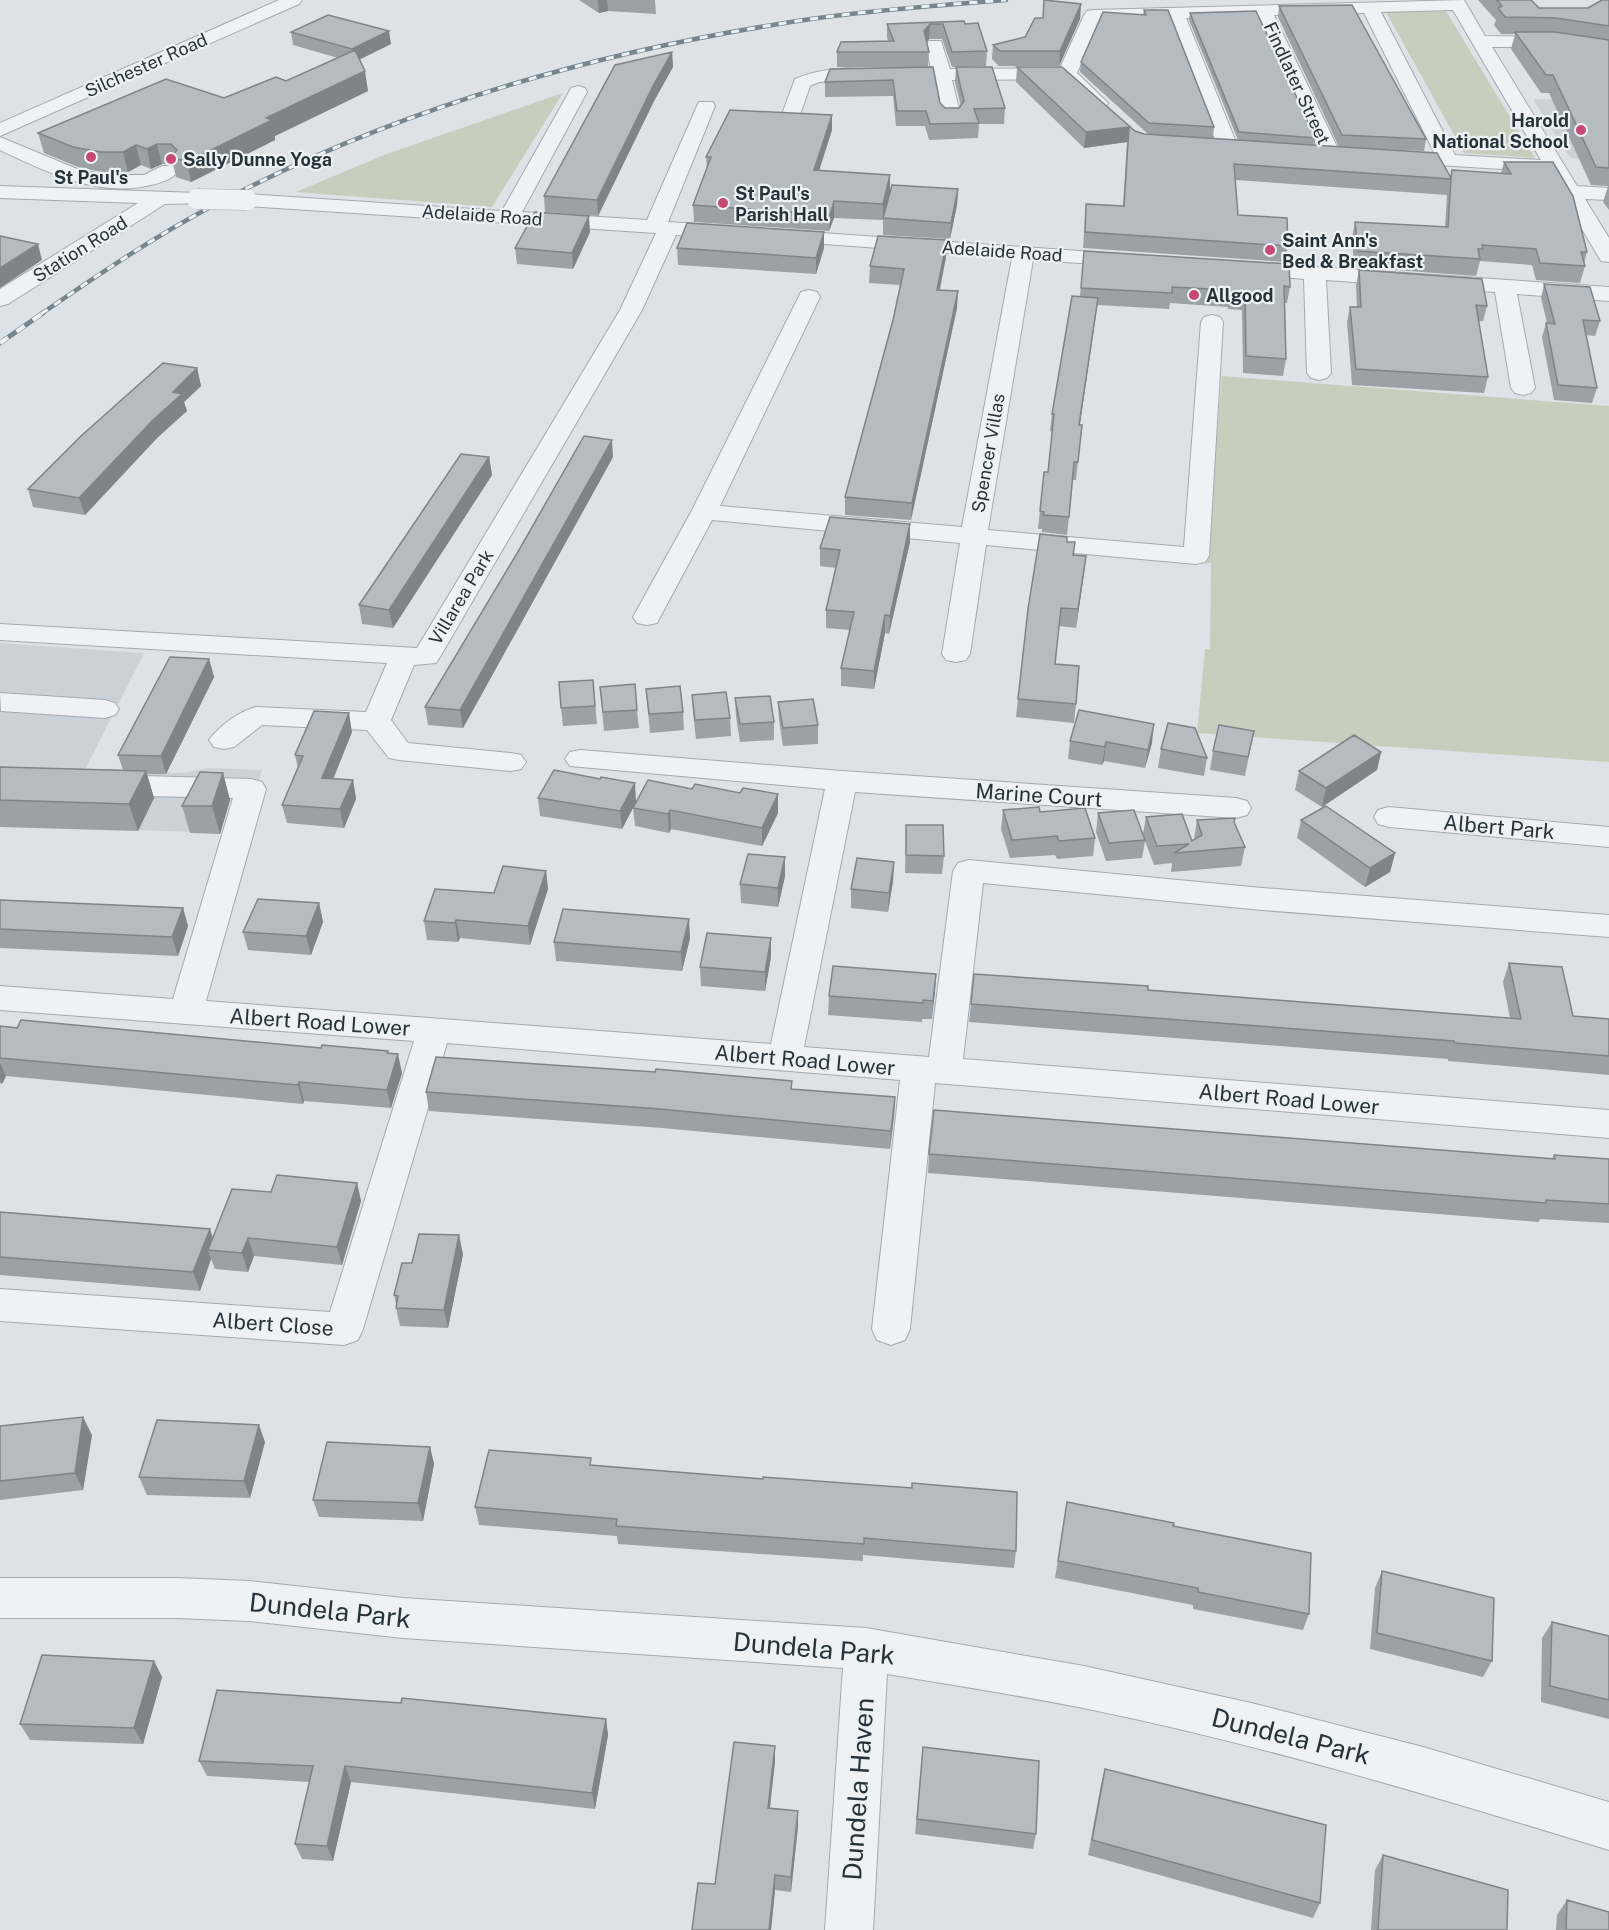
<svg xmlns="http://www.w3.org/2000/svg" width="1609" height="1930" viewBox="0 0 1609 1930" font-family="'Public Sans',sans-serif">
<rect width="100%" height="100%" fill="#dde2e6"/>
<path fill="#cbd2d7" d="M1533,99l76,2v60l-39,-3z
M0,643l144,10 -59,117 98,3 25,-5 54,2 -7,22 -22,1 -13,40 -220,-8z"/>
<path fill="#c6cfbe" d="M1446,11l89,147 -71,-5 -78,-141z
M563,93l-71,114 -196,-15 88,-37z
M1222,376l387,30v356l-412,-29 8,-84h5l1,-86h-5z"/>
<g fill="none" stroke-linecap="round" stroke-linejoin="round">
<g stroke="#a3aaaf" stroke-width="2">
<path id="minor" d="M279,0h23l-3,4 -299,132v-13z
M1464,0l21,36 66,1 58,8v10l-58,-8h-59l85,139 32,2v12l-24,-1 24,39v24l-8,-1 -3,-5 -50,-84 -159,-10 -3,-4 3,-4h46l-71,-141 -90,2 67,140 -3,4h-14l-3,-4 -65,-139 -70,2 52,129 -3,4h-14l-3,-4 -50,-129 -68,2 -23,53 31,30 -2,4c-17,4 -32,-17 -44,-28l-110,1 9,37 -3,4h-14l-3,-4 -7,-37 -101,1 -14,1 -9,4 -11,32h-14l-3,-4 13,-35c38,-17 95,-10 136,-10l-5,-24 3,-4h12l9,28 110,-1 24,-53 3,-4 6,-1zM1453,10l88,150 -86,-5 -74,-143z
M578,86l7,2 2,4 -65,120 125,8 50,-114 2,-4h14l2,4 -47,116 62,4 7,2 4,4 -4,4 -7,2 -54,-3 -34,75 -202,347 -4,6 -22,2 -23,55 17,23 103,10 10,2 5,7 -5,7 -10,2 -112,-11 -10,-2 -22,-28 -105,-5 -28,22 -10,2 -10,-2 -5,-7c10,-14 31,-29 47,-33l110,5 21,-49 -387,-23v-16l417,24 203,-338 36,-77 -409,-27 -7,-2 -3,-4 3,-4 7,-2 255,17 67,-119 2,-4z
M0,137l77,32 29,6h38l18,-9h14l3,4c-7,10 -16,12 -28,15 -52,13 -105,-13 -151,-35z
M0,186l197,7 7,2 3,4 -3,4 -39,1 -157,100 -8,2v-17l138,-86 -138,-5z
M779,230l357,25 3,5 -3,5 -8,1 -95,-6 -45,270 196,17 17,-225 3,-5 8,-2 8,2 3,5 -14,234 -4,6 -9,2 -210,-19 -16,109 -4,6 -10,2 -10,-2 -4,-6 18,-111 -248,-23 -55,103 -10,2 -10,-2 -4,-6 58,-105 110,-220 8,-2 8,2 3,5 -100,209 242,21 50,-269 -240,-18 -4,-4 4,-4z
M1246,262l363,25v14l-92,-7 18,94 -4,5 -8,2 -8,-2 -4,-5 -16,-96 -169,-12 5,93 -4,5 -8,2 -8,-2 -4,-5 -3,-94 -66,-6 -3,-5 3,-5z
M0,693l105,7 10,3 4,6 -4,6 -10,3 -104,-7z
M580,750l262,21 394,27 11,3 4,7 -4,7 -11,3 -381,-26 -51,255 125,10 24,-186 5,-8 11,-3 293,28 347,27v22l-347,-27 -279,-27 -20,176 646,51v28l-674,-55 -25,246 -5,11 -14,5 -14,-5 -5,-11 28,-249 -453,-37 -84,286 -5,11 -14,5 -344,-24v-32l330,23 84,-271 -414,-31v-24l173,13 60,-201 -128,-3 -11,-3 -4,-7 4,-7 11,-3 146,4 11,3 4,7 -60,212 565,43 54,-255 -255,-23 -5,-7 5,-7z
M1389,807l220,20v20l-220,-20 -11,-3 -4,-7 4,-7z
M0,1578h177l72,3 154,17 463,30 218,38 167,37 172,44 186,55v48c-173,-53 -348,-106 -526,-142 -65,-13 -131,-23 -196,-34l-14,256h-48l18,-262 -440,-30 -154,-17 -72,-3h-177z"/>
</g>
<use href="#minor" fill="#eff2f4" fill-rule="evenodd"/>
<g stroke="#77858e" stroke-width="4.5">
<path id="rail-far1" d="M41,314c57,-39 114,-78 175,-110 184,-97 390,-155 595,-185 64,-9 130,-14 195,-19"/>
</g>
<g stroke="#77858e" stroke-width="5">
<path id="rail" d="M0,343l43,-30"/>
</g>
<use href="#rail-far1" stroke="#ecf1f4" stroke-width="3" stroke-dasharray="8" stroke-linecap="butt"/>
<use href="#rail" stroke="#ecf1f4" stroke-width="4" stroke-dasharray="10" stroke-linecap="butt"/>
<g stroke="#a3aaaf" stroke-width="21" stroke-linecap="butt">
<path id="minor-bridge" d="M197,199l50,1"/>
</g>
<use href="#minor-bridge" stroke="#eff2f4" stroke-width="20"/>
</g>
<path fill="#9ba2a7" d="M579,0h80h-4l1,14 -48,-3 -9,2z
M1044,0l37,4 -1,15 -21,47h-60l-7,-7 1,-14 32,-8 18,-19z
M1478,0h53l8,8h49l21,-8v210l-6,-8 5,-16 -17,-1 -42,-92h-8l-30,-44 4,-15h-14l-7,-9 2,-5z
M1279,6l147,133 -2,12 -65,-3 91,29 2,-7 49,3 3,-11 83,90 -3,11 1,3 -5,17 -44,-3 -4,-15 -52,-4 -4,15 -122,-9 -2,-29 3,-16 90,5 2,-32 -212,-15 3,35 50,31 -3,16 -202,-14 3,-44 37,2 4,-64 -43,6 -68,-66 1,-15 118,64 9,3h4l-68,-62 1,-10 62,-47 1,-5 70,117 -1,11 25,2 -49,-120 1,-7 126,125 -2,7 25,2 -61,-130z
M887,24h78l22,27 -1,15 -34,1 -10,-28h-13l-2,3 2,10 -1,15h-91v-15l51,-11 -1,-3z
M291,32l100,12 -32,16 9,31 -93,45v4l-84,42 -15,-5 -3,-13h-11l-11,5 -10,-4 -13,7 -22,1 -28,-6 -34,-14 -6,-20 186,-35 62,-17 52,-23 -45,-13z
M672,52l1,15 -19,34 -56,115 -53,-4 -1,-16z
M933,67l7,36 5,5h14l2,-2 -6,-24 1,-15 49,41 -1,16h-25l-1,14 -49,2 -4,-14h-29l-3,-30 -68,1v-15z
M832,130l-13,41 71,20 -6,24 74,-26 -1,16 -7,34 -67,-4v-16v1l-49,-2 -5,13 -135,-9 -1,-17 14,-35 -1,-13z
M590,232l-17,37 -56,-5 -2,-16z
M824,232v16l-8,26 -138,-9 -1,-17z
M1084,251l206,36 -3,16h-2l1,56 -3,17 -40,-3 -1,-63 -14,-1v-2l-58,-4 -1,6 -72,-4 -17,120h2l-6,55h-3l-6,55 -25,-3v-3h-4l6,-57h4l4,-40 -2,-1 2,-17 28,-118z
M946,257l-6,33 17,18 -46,212 -66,-5v-18l48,-177 7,-35 -31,-2 1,-17z
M1359,270l128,36 -4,15h-5l10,56 -4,16 -132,-8 -5,-63 3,-15h7l-1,-22z
M1544,284l56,37 -5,15 -9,-1 11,53 -5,15 -38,-3 -12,-63 4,-14h1l-6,-25z
M197,368l4,18 -17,16 3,9 -29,26 -73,78 -52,-8 -5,-18z
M489,457l3,18 -99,153 -31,-4 -3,-19z
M613,457l-150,271 -35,-3 -3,-18z
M910,542l-21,92 -4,-1 -11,56 -33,-3v-18l9,-38 -24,-2v-18l10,-42 -16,-2v-18z
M1067,542h8l-1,13 12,1 -10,72 -17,-2 -4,38 21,40 -2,19 -58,-6 2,-18z
M209,659l5,18 -48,97h-19l7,24 -16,33 -138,-4v-60l123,3 -5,-15z
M593,680l4,44 -34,2 -2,-18z
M600,687l37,23 2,18 -35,3z
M646,689l37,23 1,18 -34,3z
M692,695l38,23 1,18 -35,3 -3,-26z
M735,698l39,24v18l-34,2 -4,-25z
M778,702l40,23v19l-35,2 -4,-26z
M1254,731l-9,45 -35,-6 3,-19z
M352,732l-19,47 20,1 3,19 -12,29 -57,-5 -5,-18 16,-37 -3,-13z
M1070,741l82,2 -7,25 -41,-7 -2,4 -34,-6z
M1161,749l46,9 -3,18 -46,-8z
M1381,752l-4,18 -55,37 -27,-17 4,-19z
M223,773l7,27 -10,34 -30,-1 -8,-27z
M692,789l48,4 38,1v19l-16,33 -91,-17 -2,4 -34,-7 -2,-18z
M538,798l98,4 -14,27 -82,-13z
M1003,810l37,2 55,26 -2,18 -36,3 -2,-4 -45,3 -9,-29z
M1098,813l45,21 3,-17 46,24 2,-1 3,-20 37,2 11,25 -4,19 -70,6 1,-9 -18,2 -9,-24 -3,17 -36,3 -10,-29z
M1301,820l94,33 -5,19 -25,15 -68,-49z
M906,825l38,31 -2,18 -37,-1z
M894,862l-1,19 -5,31 -37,-4v-19z
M546,871l2,18 -18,56 -70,-7 -2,4 -31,-2 -3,-19z
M785,876l-7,31 -37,-4 -1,-19z
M0,900l183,8 5,18 -10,30 -178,-8z
M319,903l4,19 -12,33 -63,-5 -5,-18z
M690,938l-8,33 -126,-10 -2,-19z
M771,938v19l-6,34 -64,-5 -1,-19z
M1509,963l64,53 36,3v56l-161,-14v-2l-479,-37 2,-18 177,-14 362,28 -7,-36z
M936,974l-4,45h-10v3l-94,-7 1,-19z
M0,1026l389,27 13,20 -11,35 -87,-7 -1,3 -297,-28 -4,8 -2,-1z
M655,1072l137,9v8l103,8 -1,19 -4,33 -228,-21 -233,-17 -3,-19z
M929,1154l623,5 2,-4 55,4v64l-69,-4 -1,3 -611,-49z
M357,1183l4,18 -19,64 -88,-9 -6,16 -33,-3 -4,-10 -11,32 -200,-16v-63l213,27 58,-47z
M463,1254l-15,74 -48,-2 -4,-18v-4l-2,-9 18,-32z
M0,1426l92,9 -9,55 -83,10z
M265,1442l-15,56 -103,-3 -8,-18z
M430,1447l4,17 -11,57 -104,-4 -6,-17z
M592,1465l424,86 -2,17 -151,-13v6l-245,-17 -1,-8 -138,-11 -4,-18z
M1067,1502l106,24 136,88 -6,16 -110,-21v-4l-138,-27z
M1382,1571l110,90 -9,16 -113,-28 5,-61z
M1552,1622l57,14v83l-68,-17 1,-64z
M154,1661l8,16 -19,67 -113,-4 -10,-16z
M606,1719l2,16 -13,74 -244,-27 -18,79 -31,-2 -7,-15 15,-62 -103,-6 -8,-15z
M775,1746v15l-5,47 28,3v15l-7,66 -16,-2 -4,40h-79l23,-46z
M923,1747l113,87 -3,15 -118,-15z
M1105,1769l215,134 -7,15 -225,-63 13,-71z
M1383,1855l124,75h-136l4,-60z
M1567,1900l42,30h-53l1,-15z"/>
<path fill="#7e8488" d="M598,0h9l1,11 -9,2z
M1081,4l-1,15 -21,47 1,-15z
M930,24l-1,15 -5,6v-14z
M389,31l2,13 -37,18 -2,-13z
M672,52l1,15 -19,34 -56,115 -1,-16 56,-114z
M365,71l3,20 -93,45v4l-84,42 -4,-20 79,-44z
M832,115v15l-18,56v-16z
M1129,127l-2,15 -43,6 2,-16z
M157,144l5,20 -11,5 -4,-20z
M136,145l5,20 -13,7 -5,-20z
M890,175v16l-7,29v-16z
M958,189l-1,16 -7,34 1,-16z
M834,201v17l-5,13 1,-16z
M589,216l1,16 -17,37 -1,-16z
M824,232v16l-8,26v-16z
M947,240l-1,17 -10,49 1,-16z
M38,244l4,16 -42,28v-20z
M958,291l-1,17 -46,212 1,-17z
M1098,298l-2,16 -19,128 2,-17z
M197,368l4,18 -17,16 3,9 -29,26 -73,78 -6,-17 94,-106z
M612,440l1,17 -150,271 -3,-18z
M489,457l3,18 -99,153 -4,-18z
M910,524v18l-21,92 1,-18z
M1086,556l-2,18 -8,54 2,-19z
M885,615v18l-11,56v-18z
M209,659l5,18 -48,97 -5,-18z
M349,713l3,19 -26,65 -4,-19z
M1154,724l-2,19 -7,25 3,-18z
M1106,742l-2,19 -2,4 3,-18z
M1381,752l-4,18 -55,37 4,-19z
M146,771l8,27 -16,33 -9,-27z
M223,773l7,27 -10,34 -8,-28z
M353,780l3,19 -12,29 -4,-19z
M635,783l1,19 -14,27 -2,-18z
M778,794v19l-16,33v-18z
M670,810l1,19 -2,4 -1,-19z
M1395,853l-5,19 -25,15 5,-19z
M785,857v19l-7,31v-19z
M894,862l-1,19 -5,31 1,-19z
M546,871l2,18 -18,56 -2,-19z
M319,903l4,19 -12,33 -5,-19z
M183,908l5,18 -10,30 -6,-19z
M689,919l1,19 -8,33 -1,-19z
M456,920l4,18 -2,4 -3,-19z
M771,938v19l-6,34v-19z
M936,974l-1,18 -3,27 1,-18z
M398,1054l4,19 -11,35 -4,-18z
M0,1063l6,13 -4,8 -2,-4z
M299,1082l5,19 -1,3 -5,-19z
M895,1097l-1,19 -4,33 1,-18z
M357,1183l4,18 -19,64 -5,-18z
M210,1229l6,18 -8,3 3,9 -11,32 -7,-19z
M459,1235l4,19 -15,74 -4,-18z
M248,1238l6,18 -6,16 -6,-19z
M83,1417l9,18 -9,55 -8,-17z
M259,1425l6,17 -15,56 -6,-17z
M430,1447l4,17 -11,57 -5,-18z
M154,1661l8,16 -19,67 -9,-16z
M606,1719l2,16 -13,74 -3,-16z
M775,1746v15l-7,62v-15z
M345,1766l6,16 -18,79 -6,-15z
M798,1811v15l-7,66v-15z
M775,1875v15l-4,40h-2z"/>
<path fill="#b4bcc2" stroke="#7e8488" stroke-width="1.5" d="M1044,0l37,4 -21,47h-60l-7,-6 32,-8 10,-19h8z
M1497,0h34l8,8h49l14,-8h7v26l-53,-8 -51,-1 -7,-9 4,-2z
M1352,5l74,134 -84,-4 -63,-129z
M1144,10h24l46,117 -65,-4 -68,-61 22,-50 43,3z
M1256,11l60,127 -77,-6 -49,-119z
M328,15l61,16 -37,18 -61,-17z
M964,21l1,3 13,-1 9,28 -35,1 -9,-28h-13l-6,7 5,21h-92l4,-10 53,-1 -7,-17z
M1515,32h40l54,8v128l-13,-1 -43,-92h-7z
M355,50l10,21 -99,47 6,2 -85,42 -16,-5 6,-7 -6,-6h-14l-10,5 -11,-4 -13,7h-22l-28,-5 -35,-14 128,-54 58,19 52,-21 10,4z
M672,52l-19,34 -56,114 -53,-4 71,-131z
M933,67l7,36 5,5h14l5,-7 -8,-34h36l13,41 -31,1 5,14 -49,1 -4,-13h-29l-4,-31 -68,2 5,-13z
M1017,67h45l73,64 9,3 293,19 14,25 1,-8 59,4 -7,-12h49l20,34 14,56h-6l4,14 -45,-3 -4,-14 -54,-4 1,4h-5l2,10 -122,-8 -3,-29 93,5 3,-48 -217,-15 4,51 49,3 1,28 -203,-14 1,-28 38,2 5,-79 -43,5z
M730,110l102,5 -18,55 76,5 -7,29 -49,-3 -4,14 -137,-10 18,-48h-5z
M892,185l66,4 -7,34 -68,-5z
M535,212l54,4 -17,37 -57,-5z
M687,223l137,9 -8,26 -139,-10z
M0,236l38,8 -38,24z
M878,236l69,4 -10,50 21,1 -46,212 -67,-6 48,-177 11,-51 -34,-3z
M1084,251l205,13 1,23 -6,-1 2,73 -40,-3 -1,-62 -15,-1v-3l-58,-3v6l-91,-5z
M1359,270l123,9 5,27 -11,-1 12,72 -132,-8 -6,-62h11z
M1544,284l46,3 10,34 -17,-1 14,68 -39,-3 -12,-62 9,1z
M1072,296l26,2 -19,127h3l-4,37h-4l-5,55 -26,-2 1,-3 -4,-1 4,-39h4l6,-58h-2z
M163,363l34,5 -24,24 9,2 -29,26 -74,78 -51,-9 53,-53z
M584,436l28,4 -152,270 -35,-3 94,-157z
M461,454l28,3 -100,153 -30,-5z
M830,517l80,7 -20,92 -5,-1 -11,56 -33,-3 13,-56 -28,-2 14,-60 -20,-2z
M1040,534l27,3v5h8l-2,13 13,1 -8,53 -17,-1 -6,56 24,2 -3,38 -58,-5 10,-90z
M170,657l39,2 -48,97 -43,-1z
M593,680l2,26 -34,2 -2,-26z
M635,684l2,26 -34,2 -3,-25z
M680,686l3,26 -34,2 -3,-25z
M726,692l4,26 -35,2 -3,-25z
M770,696l4,26 -34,2 -5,-26z
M813,699l5,26 -35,3 -5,-26z
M1079,710l75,14 -6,26 -42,-8 -1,5 -35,-6z
M314,711l35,2 -27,65 31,2 -13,29 -58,-4 21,-49 -8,-1z
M1168,723l27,5 12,30 -46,-9z
M1219,725l35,6 -6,26 -35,-6z
M1354,735l27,17 -55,36 -27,-17z
M0,767l146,4 -17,33 -129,-4z
M554,770l46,9 1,-2 34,6 -15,28 -82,-13z
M200,772l23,1 -11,33h-30z
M648,780l44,9 3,-5 45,9 3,-5 35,6 -16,34 -92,-18 -2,4 -35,-6z
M1326,806l69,47 -25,15 -69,-48z
M1039,807l1,5 45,-4 10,30 -36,3 -2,-5 -45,4 -9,-30z
M1134,810l11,30 -36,3 -11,-30z
M1182,814l10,27 10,-6 -5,-15 38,-2 -1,4 11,25 -71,6 15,-9 -32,2 -11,-29z
M906,825h37l1,31 -38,-1z
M748,854l37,3 -7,31 -38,-4z
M857,858l37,4 -5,31 -38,-4z
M503,866l43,5 -18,55 -72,-6 -1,3 -31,-2 11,-32 59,4z
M258,899l61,4 -13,33 -63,-4z
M0,900l183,8 -11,29 -172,-8z
M563,909l126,10 -8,33 -127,-10z
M707,933l64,5 -6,34 -65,-5z
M1509,963l53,4 11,49 36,3v37l-154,-13 -1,-2 -483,-37 3,-30 174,12v4l373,29z
M833,966l103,8 -3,27 -10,-1v3l-94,-7z
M21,1020l300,28 1,-3 66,6 -1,2 11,1 -11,36 -88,-8 -1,3 -298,-27v-32l17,2z
M436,1057l219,15 1,-3 136,12 -1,8 104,8 -4,34 -231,-22 -234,-17z
M934,1110l621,49 -1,-4 55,4v45l-63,-4v3l-617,-49z
M277,1175l80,8 -20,64 -89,-9 -6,15 -34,-3 24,-61 39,3z
M0,1212l210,17 -17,43 -193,-15z
M419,1234l40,1 -15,75 -48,-2 2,-12 -4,-1 8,-32h10z
M83,1417l-8,56 -75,8v-55z
M157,1420l102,5 -15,56 -105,-4z
M327,1442l103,5 -12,56 -105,-3z
M489,1450l102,8 -1,7 173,14v-2l149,11v-5l105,9 -1,59 -152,-13v6l-248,-18 1,-7 -142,-12z
M1067,1502l107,21 -1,3 138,27 -2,61 -111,-22v-4l-140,-27z
M1382,1571l112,27 -2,63 -115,-28z
M1552,1622l57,14v64l-59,-14z
M42,1655l112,6 -20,67 -114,-4z
M217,1690l184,13 1,-5 204,21 -14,74 -247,-27 -18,80 -32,-2 18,-78 -114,-5z
M734,1742l41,4 -7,62 30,3 -7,66 -16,-2 -6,55h-77l6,-47 17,1z
M923,1747l116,14 -3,73 -119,-15z
M1105,1769l221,56 -6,78 -228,-63z
M1383,1855l125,35 -1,40h-129z
M1567,1900l42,12v18h-43z"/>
<g fill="#c54875" stroke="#ecf1f4" stroke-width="2">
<circle cx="1581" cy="130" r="6"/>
<circle cx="91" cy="157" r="6"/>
<circle cx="171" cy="159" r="6"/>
<circle cx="723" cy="203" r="6"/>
<circle cx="1270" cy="250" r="6"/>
<circle cx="1194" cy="295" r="6"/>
</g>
<g text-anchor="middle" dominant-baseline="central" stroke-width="4.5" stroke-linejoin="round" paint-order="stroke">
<g font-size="18" fill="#27333b" stroke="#ecf1f4">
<text transform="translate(146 65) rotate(-24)">Silchester Road</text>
<text transform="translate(1297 83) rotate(65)">Findlater Street</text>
<text transform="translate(482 215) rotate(4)">Adelaide Road</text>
<text transform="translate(80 249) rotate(-32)">Station Road</text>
<text transform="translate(1002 251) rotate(4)">Adelaide Road</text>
<text transform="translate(988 453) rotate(-80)">Spencer Villas</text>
<text transform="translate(461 597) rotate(-59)">Villarea Park</text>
</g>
<g font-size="18" font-weight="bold" fill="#27333b" stroke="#ecf1f4" text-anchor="start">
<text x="1569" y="120" text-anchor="end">Harold<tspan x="1569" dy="21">National School</tspan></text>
<text x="183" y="159">Sally Dunne Yoga</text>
<text x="91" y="177" text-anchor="middle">St Paul's</text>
<text x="735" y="193">St Paul's<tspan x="735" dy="21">Parish Hall</tspan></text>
<text x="1282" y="240">Saint Ann's<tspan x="1282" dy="21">Bed &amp; Breakfast</tspan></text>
<text x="1206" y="295">Allgood</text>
</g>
<g font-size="21" fill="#27333b" stroke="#ecf1f4">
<text transform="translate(1039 795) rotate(4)">Marine Court</text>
<text transform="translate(1499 827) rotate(5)">Albert Park</text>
<text transform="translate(320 1022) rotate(4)">Albert Road Lower</text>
<text transform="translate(805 1060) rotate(5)">Albert Road Lower</text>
<text transform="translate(1289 1099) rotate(5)">Albert Road Lower</text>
<text transform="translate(273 1324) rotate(4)">Albert Close</text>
</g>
<g font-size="26" fill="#27333b" stroke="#ecf1f4">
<text transform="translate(330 1610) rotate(6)">Dundela Park</text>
<text transform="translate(814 1648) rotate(5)">Dundela Park</text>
<text transform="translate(1291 1736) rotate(14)">Dundela Park</text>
<text transform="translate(858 1789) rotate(-86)">Dundela Haven</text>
</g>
</g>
</svg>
